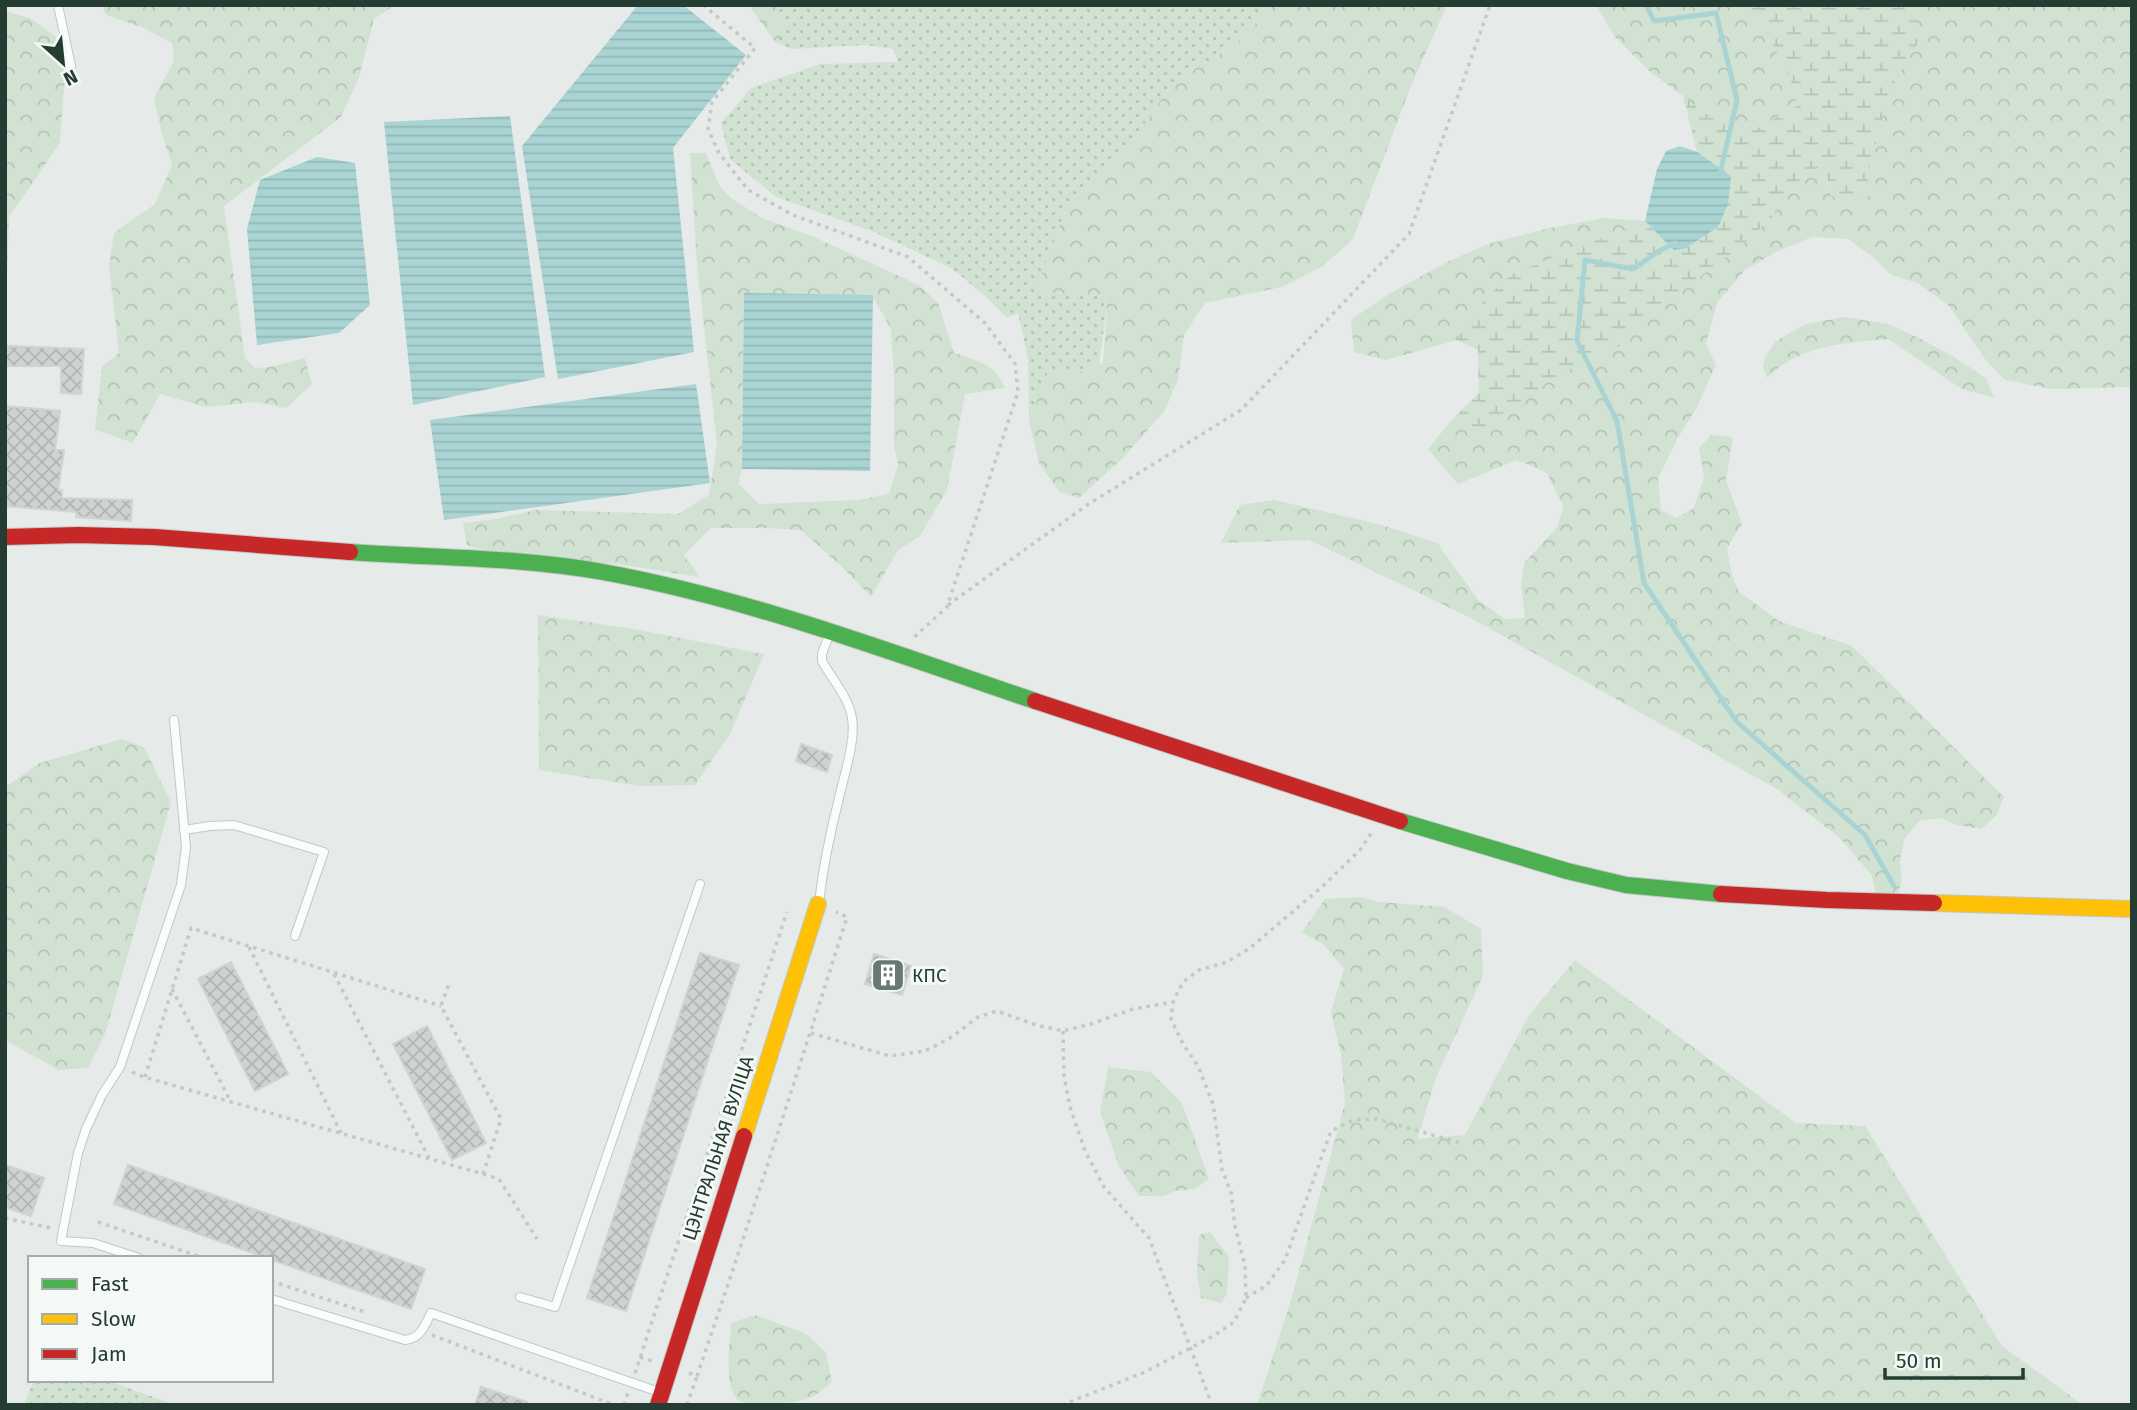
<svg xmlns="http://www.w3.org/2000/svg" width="2137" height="1410" viewBox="0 0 2137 1410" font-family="'Fira Sans',sans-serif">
<defs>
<pattern id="grass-dots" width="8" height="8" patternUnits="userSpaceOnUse" patternTransform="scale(1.75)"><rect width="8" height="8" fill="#d1e2d3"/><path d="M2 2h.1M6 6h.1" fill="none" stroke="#b3c3b6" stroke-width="1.8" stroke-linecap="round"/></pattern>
<pattern id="forest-crowns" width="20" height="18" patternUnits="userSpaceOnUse" patternTransform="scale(1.75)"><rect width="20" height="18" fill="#d1e2d3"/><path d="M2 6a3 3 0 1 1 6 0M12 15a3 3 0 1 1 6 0" fill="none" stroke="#b3c3b6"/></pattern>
<pattern id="wetland-marsh" width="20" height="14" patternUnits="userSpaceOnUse" patternTransform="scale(1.75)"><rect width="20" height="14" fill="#d1e2d3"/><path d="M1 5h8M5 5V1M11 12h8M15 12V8" fill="none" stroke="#b3c3b6"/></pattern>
<pattern id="water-rules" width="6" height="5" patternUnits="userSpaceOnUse" patternTransform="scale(1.75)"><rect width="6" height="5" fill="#aad4d4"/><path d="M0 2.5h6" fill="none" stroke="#92b7b6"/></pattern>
<pattern id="building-cross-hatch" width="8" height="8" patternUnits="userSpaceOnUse" patternTransform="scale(1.75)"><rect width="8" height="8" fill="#ced3d1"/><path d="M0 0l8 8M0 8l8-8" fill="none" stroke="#b1b6b4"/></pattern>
</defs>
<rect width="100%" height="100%" fill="#e6eae8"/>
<path fill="url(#grass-dots)" d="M778,5h495l-38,40 -62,37 -46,68 -59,53 -32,89 69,4 2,10 -8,59 -21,8 -30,-1 -19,49 -1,-63 -10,-44 -12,3 -23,-23 -32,-26 -77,-36 -98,-35 -46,-38 -9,-36 30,-35 69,-24 78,-2 -5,-13 -27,-4 -75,4 -16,-7 9,-9z
M34,1380h72l69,25h-151z"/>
<path fill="url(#forest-crowns)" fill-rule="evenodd" d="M102,5h293l-21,14 -15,58 -18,40 -117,89 21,152 10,10 14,-1 36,-9 7,26 -26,24 -29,-6 -51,5 -46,-13 -27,49 -38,-14 7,-62 17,-14 -10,-87 5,-33 41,-29 17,-39 -11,-34 -7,-33 20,-37 -2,-18 -28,-15 -38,-13z
M744,5h34l7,28 -10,9 -25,-35z
M1273,5h174l-36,81 -58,153 -30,27 -41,21 -77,16 -21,32 -6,45 -13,30 -41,47 -45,41 -20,-7 -20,-28 -10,-42 19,-49 30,1 25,-10 4,-57 -2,-10 -70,-4 33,-89 59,-53 46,-68 62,-37z
M1596,5h536v382l-80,2 -47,-9 -20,-21 -36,-53 -31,-23 -27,-8 -18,-18 -25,-18 -36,-2 -34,14 -33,19 -28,33 -11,41 10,21 -19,42 -21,34 -18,38 3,31 15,8 18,-10 10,-31 -5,-29 12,-13 22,2 -7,43 16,44 -15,24 5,27 7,17 40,29 73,25 152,151 -8,19 -15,13 -24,-4 -17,-7 -21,3 -15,18 -4,23 2,16 -4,17 -22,-1 -4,-18 -31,-37 -64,-50 -306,-171 -162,-78 -88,3 19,-38 34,-5 104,24 59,19 42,58 26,18 20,-1 -4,-35 4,-21 33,-36 5,-20 -16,-33 -30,-13 -59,24 -30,-35 22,-27 29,-29 -1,-43 -21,-10 -71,20 -32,-8 -3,-32 36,-25 62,-34 39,-17 57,-15 59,-11 41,3 29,29 56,-74 -33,-24 -14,-56 -34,-25 -34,-34z
M5,11l25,7 26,19 9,37 -5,69 -51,74 -2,61 -2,3z
M690,153h16l13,32 12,13 31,20 52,19 105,48 19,18 16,50c24,8 41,11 51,35l-40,6 -18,96 -27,46 -22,14 -27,47 -29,-30 -41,-37 -35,-2h-55l-27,27 16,22 -82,-13 -111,-7 -40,-12 -4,-22 33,-4 40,-9 142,4 31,-19 8,-52 -20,-178zM744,294l130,5 17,30 3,50v67l4,19 -9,29 -31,6 -99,4 -21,-21 4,-14z
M1844,317l44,7 31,14 35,19 32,21 8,20 -32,-9 -74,-50c-44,4 -89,6 -121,39l-4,-11 2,-10 11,-16 30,-17z
M538,615l90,13 136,26 -34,80 -35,51 -55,1 -101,-16z
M122,739l22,8 27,55 -65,229 -18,37 -29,2 -54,-30v-253l35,-24z
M1359,897l21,5 65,5 36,22 2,47 -46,99 -20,64 48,-4 64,-120 46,-55 221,163 69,3 137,220 81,59h-826l34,-105 54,-197 -4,-48 -10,-43 13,-43 -20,-24 -22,-13 23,-33z
M1108,1067l43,5 31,31 27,76 -14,10 -21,2 -10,5h-25l-20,-30 -19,-54z
M1210,1232l19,25 -2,37 -6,9 -20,-5 -4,-25 2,-38z
M755,1315l50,18 21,19 6,30c-7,5 -15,13 -22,16 -15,5 -63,12 -74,0 -12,-15 -6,-56 -5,-75z"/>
<path fill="url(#wetland-marsh)" d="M1749,5h151l9,8 14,21 -38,65 -3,29 -13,32 -1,37 -23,6 -15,-8 -4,-28 -19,3 -33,45 -27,26 -84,64 -43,41 -56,26 -31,20 -45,38 -38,-8 29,-29 -1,-43 -21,-10 27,-40 28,-26 133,-53 29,29 56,-74 -33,-24 -13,-56 22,19 50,14 41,-23 -8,-33z"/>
<path fill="url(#water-rules)" d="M638,5h45l63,50 -73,93 21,204 -136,27 -36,-233z
M510,116l35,261 -132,28 -29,-283z
M1680,146l17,6 34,24 -3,28 -10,23 -32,21 -12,2 -29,-29 12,-52 9,-18z
M317,157l38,6 15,142 -31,28 -82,12 -10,-116 13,-49z
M744,293l129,2 -3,176 -128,-2z
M696,384l14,99 -266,37 -14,-100z"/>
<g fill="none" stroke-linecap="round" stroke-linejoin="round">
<path stroke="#aad4d4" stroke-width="5" d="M1646,5l8,16 62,-8 21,87 -17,74
M1675,243l-16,8 -26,18 -48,-9 -8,81 40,80 27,162 92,138 129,114 29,51"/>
</g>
<path fill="url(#building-cross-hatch)" stroke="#cfd3d1" stroke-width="2" d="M6,346l78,3 -3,45 -20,-1v-27h-56z
M5,406l55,5 -5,39h9l-6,40h4v8l70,2 -1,21 -55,-4 1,-5 -72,-6z
M801,744l31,11 -5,17 -31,-11z
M700,953l39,12 -113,346 -39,-13z
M874,954l37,12 -9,29 -37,-11z
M231,962l57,112 -33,17 -57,-112z
M427,1026l59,117 -34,17 -59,-116z
M5,1165l39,13 -13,38 -26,-9z
M128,1165l297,104 -14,40 -297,-105z
M481,1387l46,15 -1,3h-51z"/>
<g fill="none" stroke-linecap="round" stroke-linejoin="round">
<g stroke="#c3c7c5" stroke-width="10">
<path id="lane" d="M58,5l13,61
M184,830l26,-4 24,-1 90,27 -29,84
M819,903c4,-36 11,-70 20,-105 5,-23 17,-57 13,-80 -3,-20 -20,-39 -30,-57v-7l7,-19
M139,1258l-46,-15 -32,-2 17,-88 8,-24 16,-34 18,-28 61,-182 5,-38 -12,-127
M520,1297l35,10 145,-423
M271,1299l134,41c16,-2 19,-13 26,-27l228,79"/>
</g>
<g stroke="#c2c8c5" stroke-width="18">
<path id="fast" d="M350,552c83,6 171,5 253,20 148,27 290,81 432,129
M1400,821l167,50 59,14 95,9"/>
</g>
<g stroke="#c2c8c5" stroke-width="18">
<path id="slow" d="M1934,903l198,6
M744,1136l74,-232"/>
</g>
<g stroke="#c2c8c5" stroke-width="18">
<path id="jam" d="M5,537l73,-2 76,2 196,15
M1035,701l365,120
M1721,894l106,6 107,3
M658,1405l86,-269"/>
</g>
<path stroke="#c2cac6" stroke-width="3.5" stroke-dasharray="3.5 5" stroke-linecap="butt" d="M703,5l52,43 -43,54 -4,27 11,24 29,37 45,25 115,42 77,66 30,41 3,28 -71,215 -36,33
M948,605l139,-100 154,-95 168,-176 81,-229
M249,947l92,186
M334,974l95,184
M172,989l59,113
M1063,1031l1,45 6,31 15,44 19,36 45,51 63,167
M811,1033l79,23 35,-5 27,-14 26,-20 19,-6 39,14 27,6 28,-7 42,-15 40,-7
M132,1072l12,5 339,97 18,-55 -60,-113 8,-22
M145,1077l46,-149 250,78
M483,1174l16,5 38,60
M5,1218l46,10
M98,1222l106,36
M271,1281l94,31
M1246,1298l21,-13 18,-25 46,-129 23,-11 23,-1 87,25
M432,1335l182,70
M640,1357l12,4
M635,1373l152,-461
M689,1373l8,3c52,-152 101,-305 150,-459l-11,-5
M624,1405l4,-12
M687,1405l10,-29
M1062,1405l83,-33 70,-37 19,-13 12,-24 -1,-32 -10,-40 -4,-34 -9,-22 -9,-66 -15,-38 -15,-22 -12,-25 2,-17 10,-20 16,-12 28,-8 23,-14 73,-62 37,-36 12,-18"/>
<use href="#lane" stroke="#fbfcfc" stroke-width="8"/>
<use href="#fast" stroke="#4caf50" stroke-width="16"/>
<use href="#slow" stroke="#ffc107" stroke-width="16"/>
<use href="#jam" stroke="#c62828" stroke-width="16"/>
</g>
<defs>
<g id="building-square" transform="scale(1.75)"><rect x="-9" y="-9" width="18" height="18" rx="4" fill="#697972" stroke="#f4f9f6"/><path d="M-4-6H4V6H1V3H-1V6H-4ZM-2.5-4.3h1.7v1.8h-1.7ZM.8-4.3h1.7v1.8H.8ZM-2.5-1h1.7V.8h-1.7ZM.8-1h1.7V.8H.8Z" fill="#fff"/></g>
</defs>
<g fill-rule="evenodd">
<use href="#building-square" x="888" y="975"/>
</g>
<g text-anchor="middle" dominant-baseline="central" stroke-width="6" stroke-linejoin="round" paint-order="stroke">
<g font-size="19" fill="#253c32" stroke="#f4f9f6" text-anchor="start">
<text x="912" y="975">КПС</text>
</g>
<g font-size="19" fill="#253c32" stroke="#f4f9f6">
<text transform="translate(718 1148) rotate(-72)">ЦЭНТРАЛЬНАЯ ВУЛІЦА</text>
</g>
</g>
<rect width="2137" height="1410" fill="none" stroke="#253c32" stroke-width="14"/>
<rect x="28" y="1256" width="245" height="126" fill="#f4f9f6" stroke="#a1ada8" stroke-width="2"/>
<rect x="42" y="1279" width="35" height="10" fill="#4caf50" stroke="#a1ada8" stroke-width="2"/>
<text x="91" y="1291" font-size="21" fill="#253c32">Fast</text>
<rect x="42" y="1314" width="35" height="10" fill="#ffc107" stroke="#a1ada8" stroke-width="2"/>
<text x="91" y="1326" font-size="21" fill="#253c32">Slow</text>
<rect x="42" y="1349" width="35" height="10" fill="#c62828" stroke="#a1ada8" stroke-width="2"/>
<text x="91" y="1361" font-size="21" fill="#253c32">Jam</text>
<g transform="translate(63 63) rotate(153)" stroke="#f4f9f6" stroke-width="5" paint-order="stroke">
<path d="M0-5L12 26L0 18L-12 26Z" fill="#253c32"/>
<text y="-10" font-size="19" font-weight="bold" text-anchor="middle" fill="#253c32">N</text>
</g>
<path d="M1885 1368v10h138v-10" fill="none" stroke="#253c32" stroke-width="3.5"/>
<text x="1896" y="1368" font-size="21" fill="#253c32" stroke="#f4f9f6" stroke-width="5" paint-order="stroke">50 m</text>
</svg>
